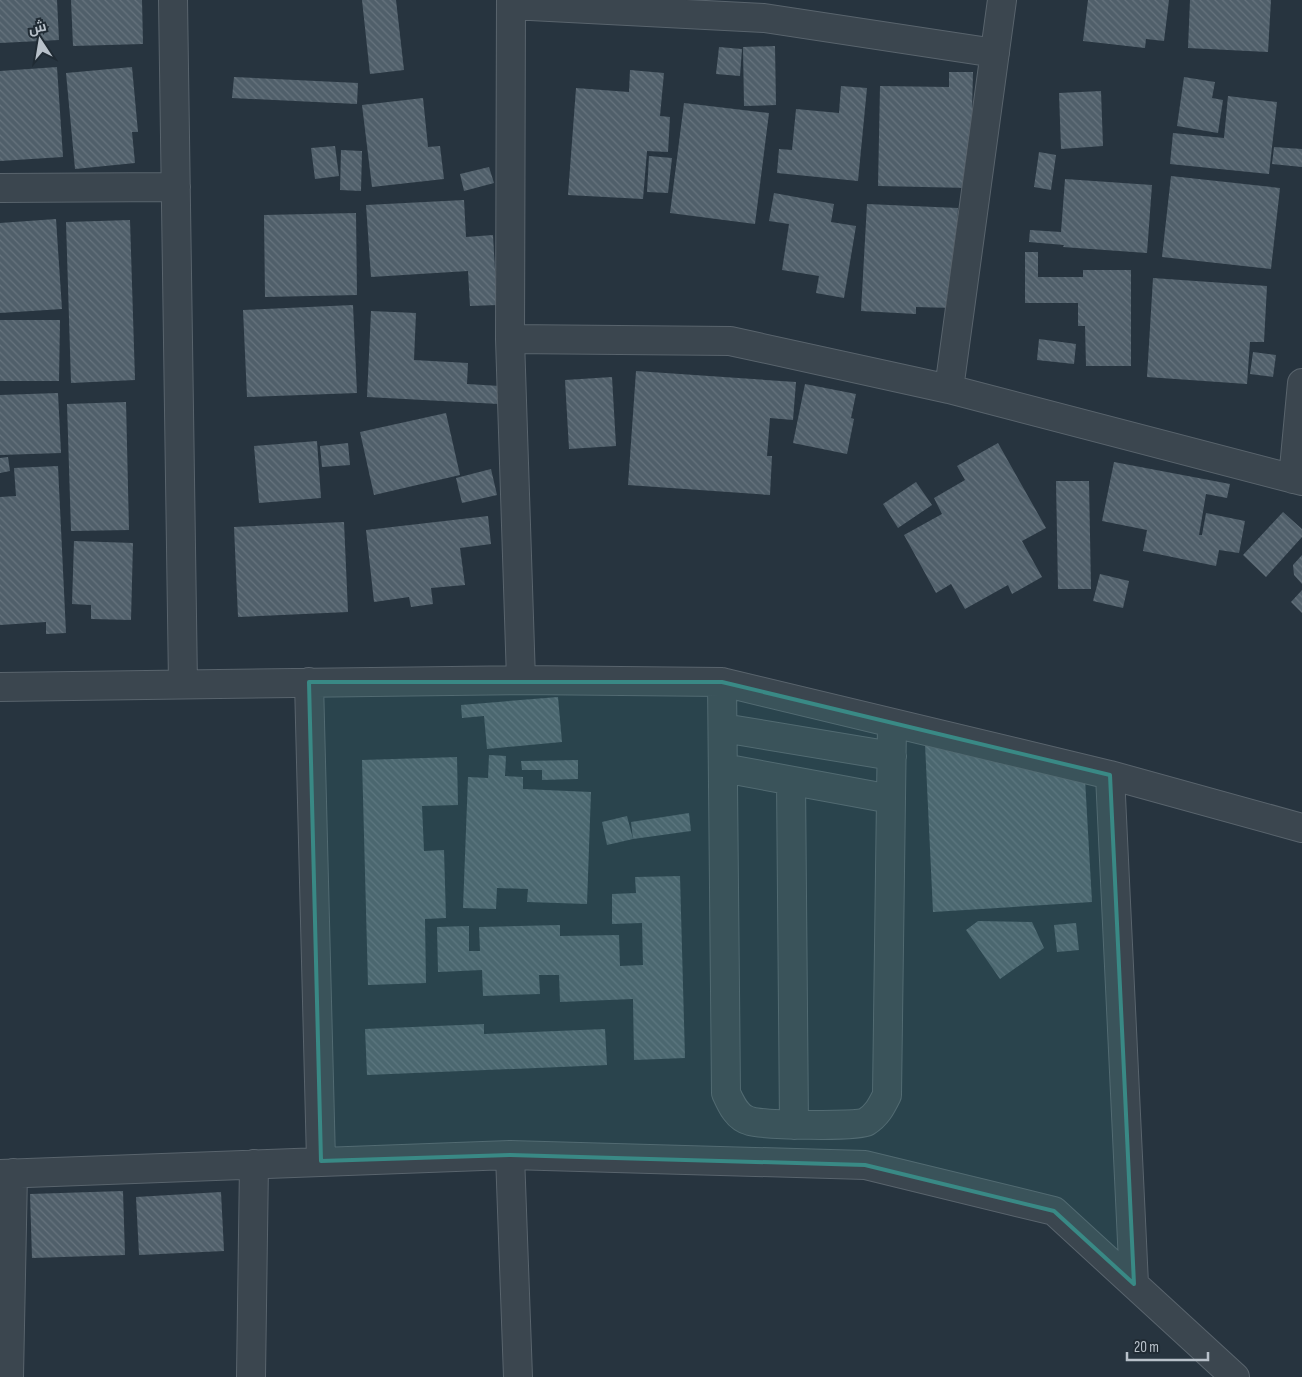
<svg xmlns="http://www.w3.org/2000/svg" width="1302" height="1377" viewBox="0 0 1302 1377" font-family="'Sofia Sans Condensed',Cairo,sans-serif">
<defs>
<pattern id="building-back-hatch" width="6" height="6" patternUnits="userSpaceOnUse" patternTransform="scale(1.25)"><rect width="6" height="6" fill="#505f6a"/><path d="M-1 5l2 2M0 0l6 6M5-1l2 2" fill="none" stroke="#67747e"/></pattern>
</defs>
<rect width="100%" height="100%" fill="#27343f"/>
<path fill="url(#building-back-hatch)" d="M0,0h57l2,40 -59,3z
M71,0h71l1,44 -70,2z
M362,0h34l8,70 -34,4z
M1088,0h81l-5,41 -18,-2 -1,9 -62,-7z
M1190,0h81l-3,52 -80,-4z
M775,46l1,59 -32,1 -1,-59z
M719,47l23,2 -2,27 -24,-2z
M57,67l6,90 -63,4v-90z
M132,67l6,65h-6l3,31 -60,6 -9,-96z
M630,70l34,3 -4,43 10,1 -2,35 -21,-1 -4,48 -75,-4 8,-107 53,4z
M949,72h24l-3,116 -92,-2 2,-100 69,1z
M234,77l124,6 -1,21 -125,-6z
M1184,77l31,5 -3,16 11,2 -5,33 -41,-7z
M841,86l26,2 -9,93 -81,-8 2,-24 13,1 4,-41 43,4z
M1101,91l2,55 -42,3 -2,-56z
M1228,96l49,6 -8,72 -99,-10 3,-31 51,5z
M423,98l5,49 12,-1 4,33 -72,8 -10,-82z
M684,103l85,10 -14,111 -85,-11z
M335,146l4,30 -24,3 -4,-31z
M1274,147l28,2v18l-30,-3z
M341,150l21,1 -1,40 -21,-1z
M1039,152l17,3 -5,35 -17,-3z
M649,156l23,2 -4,35 -21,-1z
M489,167l5,16 -30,8 -4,-17z
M1171,176l109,12 -9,81 -109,-12z
M1065,179l87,6 -5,68 -84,-6 1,-2 -35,-3 1,-12 31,2z
M774,193l60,11 -3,18 25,4 -12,72 -28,-5 3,-17 -37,-6 7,-46 -20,-3z
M464,200l2,37 27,-2 4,70 -27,1 -2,-35 -97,6 -5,-72z
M867,204l91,4 -5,100 -37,-1v7l-55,-3z
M356,213l1,82 -92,2 -1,-82z
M56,219l6,90 -62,4v-90z
M130,220l5,160 -64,3 -5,-161z
M1025,252h13v25h45v-7h48v96h-45l-1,-40h-7v-23h-53z
M1153,278l114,8 -3,56h-14l-3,42 -100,-7z
M353,305l4,88 -110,4 -4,-87z
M371,311l45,2 -2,47 54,3 -1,21 33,2 -1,18 -132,-7z
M0,320h60l-1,61h-59z
M1039,339l37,5 -2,20 -37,-4z
M1253,352l23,3 -3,22 -23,-3z
M636,371l160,11 -3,38 -23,-2 -3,38h5l-2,39 -142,-10z
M612,377l4,69 -47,3 -4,-69z
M805,384l51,10 -5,24 3,1 -7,35 -54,-11z
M58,393l3,60 -61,2v-60z
M126,402l3,128 -58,1 -4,-127z
M446,413l14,62 -86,20 -14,-63z
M317,441l4,57 -62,5 -5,-57z
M348,443l2,22 -28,2 -2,-21z
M998,443l48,85 -24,13 20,36 -30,17 -4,-9 -43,24 -14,-25 -15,9 -32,-58 38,-21 -8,-16 31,-18 -8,-14z
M8,457l2,14 -10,2v-15z
M1114,462l116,22 -3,14 -21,-4 -7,41h3l4,-22 39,8 -6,32 -20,-3 -3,16 -73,-15 4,-21 -45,-9z
M58,466l8,167 -20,1v-12l-46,3v-128l16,-1 -2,-28z
M491,469l6,26 -35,8 -6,-25z
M1056,481h33l2,108h-33z
M916,482l16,23 -34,23 -15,-24z
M1283,512l19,17v8l-36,40 -23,-22z
M488,516l3,28 -31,4 5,37 -34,3 2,16 -22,3 -2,-10 -35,5 -8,-72z
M344,522l4,90 -110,5 -4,-90z
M74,541l59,2 -2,77 -40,-1v-14l-19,-1z
M1302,555v29l-8,-9 -1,-10z
M1100,574l29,7 -6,27 -30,-7z
M1302,590v23l-11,-11z
M558,697l4,45 -75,7 -3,-33 -22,2 -1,-13z
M925,744l160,35 7,123 -159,10z
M489,755l17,1 -1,20 18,1v12l68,3 -4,112 -60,-2 1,-13 -31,-1 -1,21 -33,-1 5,-131 20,1z
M457,757l1,48 -36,1 2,45 20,-1 2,68 -21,1 1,64 -58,2 -6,-225z
M578,760v19l-36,1v-10h-20l-1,-9z
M689,813l2,18 -58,8 -2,-17z
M627,816l6,23 -26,6 -5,-23z
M680,876l5,182 -51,2 -1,-61 -73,3 -1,-27h-20l1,19 -57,2 -1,-26 -44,2 -1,-45 32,-1v25h11l-1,-24 81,-2v11l59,-1 1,31 23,-1 -1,-42 -30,1v-30l24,-1 -1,-16z
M978,921l54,1 12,26 -44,31 -34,-49z
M1076,923l3,27 -22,2 -3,-27z
M484,1024v10l121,-5 2,36 -240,10 -2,-46z
M123,1191l2,64 -93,3 -2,-64z
M221,1192l3,59 -85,4 -3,-58z"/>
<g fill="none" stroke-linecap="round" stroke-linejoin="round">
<g stroke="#59646d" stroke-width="30">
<path id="minor" d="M173,0l10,684
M511,0l-1,339 11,341
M511,5l253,13 231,35
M0,188l176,-1
M510,339l220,2 219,48 353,92
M949,389l53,-389
M1293,479l9,-96
M309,682l12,479
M722,682l4,411c5,11 11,25 24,28 12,4 108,6 116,1 11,-7 15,-15 21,-27l5,-372
M0,687l521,-7 201,2 388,93 192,53
M723,728l169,28
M723,768l168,31
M1110,775l24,509
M791,781l3,344
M510,1155l8,222
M0,1174l510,-19 355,10 189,46 181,166
M9,1377l4,-204
M251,1377l3,-213"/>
</g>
<use href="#minor" stroke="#3b464f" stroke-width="28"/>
</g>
<path fill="#398985" fill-opacity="0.2" stroke="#398985" stroke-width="4" stroke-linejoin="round" d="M309,682h413l388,93 24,509 -80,-73 -189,-46 -355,-10 -189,6z"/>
<g transform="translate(40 40) rotate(348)" stroke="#202b34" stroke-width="4" paint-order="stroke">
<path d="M0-4L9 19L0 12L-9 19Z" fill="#b8c1ca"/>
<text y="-8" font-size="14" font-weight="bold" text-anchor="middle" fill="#b8c1ca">ش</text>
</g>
<path d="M1127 1352v8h81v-8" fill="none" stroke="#b8c1ca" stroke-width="2.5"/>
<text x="1134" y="1352" font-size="15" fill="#b8c1ca" stroke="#202b34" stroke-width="4" paint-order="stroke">20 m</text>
</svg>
